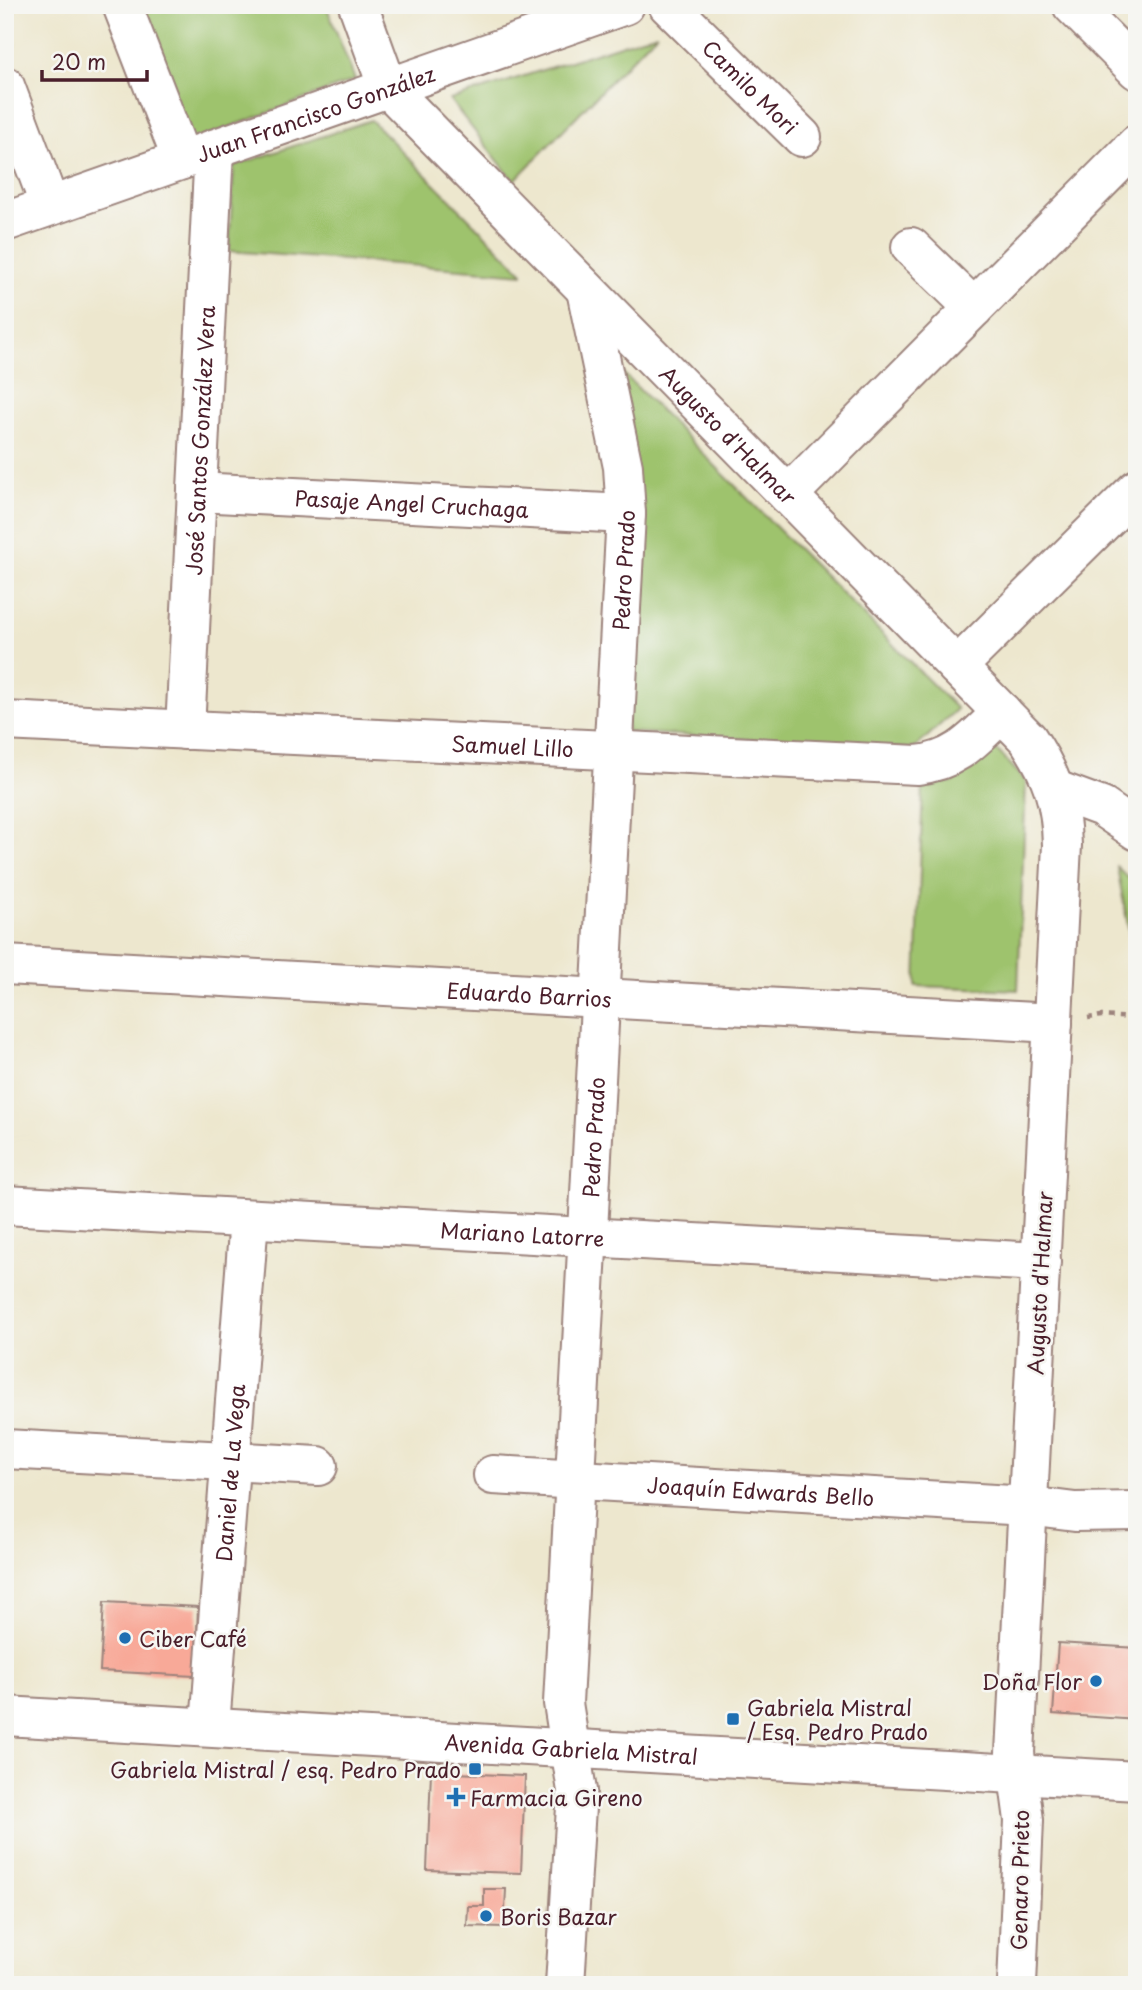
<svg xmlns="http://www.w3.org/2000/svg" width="1142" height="1990" viewBox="0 0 1142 1990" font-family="'Playpen Sans',sans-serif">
<rect width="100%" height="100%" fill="#f6f6f2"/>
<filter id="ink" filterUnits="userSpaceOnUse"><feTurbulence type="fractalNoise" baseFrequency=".0143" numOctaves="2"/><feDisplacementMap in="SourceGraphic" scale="14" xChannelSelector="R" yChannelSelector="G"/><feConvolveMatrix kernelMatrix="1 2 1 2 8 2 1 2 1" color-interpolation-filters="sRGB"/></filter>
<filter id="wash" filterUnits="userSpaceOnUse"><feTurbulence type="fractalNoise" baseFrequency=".00686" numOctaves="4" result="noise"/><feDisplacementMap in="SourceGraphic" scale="28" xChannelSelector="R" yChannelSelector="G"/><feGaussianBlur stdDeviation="1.57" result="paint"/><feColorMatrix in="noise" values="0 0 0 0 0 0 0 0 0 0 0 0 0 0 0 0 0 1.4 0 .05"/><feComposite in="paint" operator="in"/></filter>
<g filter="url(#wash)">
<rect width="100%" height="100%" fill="#ede7ce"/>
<path fill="#9ec36d" stroke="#74714c" stroke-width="2" d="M139,5h187l29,75 -165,62z
M657,33l-143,148 -64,-81z
M371,120l152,153v1l-294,-23 5,-85z
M611,361l346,348 -43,40 -287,-17z
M992,745l34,36 -8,209 -102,-4 7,-204 29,1z
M1117,867l20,19v88z"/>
<g id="blocks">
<path fill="#f8a998" d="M104,1602l94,5 -3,69 -95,-5z
M1058,1643l79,5v72l-84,-6z
M431,1772l94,4 -4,97 -94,-3z
M484,1889h22l-2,38 -37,-1 1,-20h16z"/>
</g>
</g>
<g filter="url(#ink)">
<use href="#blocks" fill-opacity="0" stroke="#9c837c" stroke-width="2"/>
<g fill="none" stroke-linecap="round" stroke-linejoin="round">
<g stroke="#9c837c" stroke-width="42">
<g id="minor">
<path d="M122,5l60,155"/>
<path id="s1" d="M358,5l30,83 640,651c24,36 33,62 34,106l-47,908 9,67 -7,165"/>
<path id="s2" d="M668,5l134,132"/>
<path d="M1072,5l65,65"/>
<path d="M5,86l45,120"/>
<path id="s3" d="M5,222l620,-217"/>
<path d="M911,247l63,61"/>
<path id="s4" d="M197,492l429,22"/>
<path d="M788,495l349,-351"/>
<path d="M957,667l180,-178"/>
<path id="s5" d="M5,721l912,44c40,-4 58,-27 85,-53"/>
<path id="s6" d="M185,730l29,-581"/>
<path d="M1056,790l46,17 35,24"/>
<path id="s7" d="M5,965l1048,58"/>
<path id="s8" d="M5,1205l1036,57"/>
<path d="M5,1449l313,17"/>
<path id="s9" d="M493,1475l535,31 47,6 62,-1"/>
<path id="s10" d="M210,1726l39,-507"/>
<path id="s11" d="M565,1985l12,-194 -14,-88 63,-1189 -3,-47 -37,-177"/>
</g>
</g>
<g stroke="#9c837c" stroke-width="42">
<g id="major">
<path id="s12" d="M5,1716l1132,65"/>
</g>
</g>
<path stroke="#9c837c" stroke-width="4.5" stroke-dasharray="5 5" stroke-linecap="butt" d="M1088,1018l13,-2 36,2"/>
<use href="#minor" stroke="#fff" stroke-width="38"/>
<use href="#major" stroke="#fff" stroke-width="38"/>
</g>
</g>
<g fill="#1f6fb2" stroke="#f6f6f2" stroke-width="2.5">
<circle cx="125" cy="1638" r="7"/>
<circle cx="1096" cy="1681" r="7"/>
<rect x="726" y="1712" width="14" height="14" rx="3.5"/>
<rect x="468" y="1762" width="14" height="14" rx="3.5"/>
<path d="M452.5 1786.5h7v7h7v7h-7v7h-7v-7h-7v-7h7z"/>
<circle cx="486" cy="1916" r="7"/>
</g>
<g text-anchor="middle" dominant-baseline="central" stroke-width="5" stroke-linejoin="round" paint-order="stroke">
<g font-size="21" fill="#4a1f2b" stroke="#f6f6f2">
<text stroke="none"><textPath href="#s2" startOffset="116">Camilo Mori</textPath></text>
<text stroke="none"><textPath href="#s3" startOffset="329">Juan Francisco González</textPath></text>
<text stroke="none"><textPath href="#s1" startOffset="574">Augusto d'Halmar</textPath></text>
<text stroke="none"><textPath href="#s6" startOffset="290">José Santos González Vera</textPath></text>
<text stroke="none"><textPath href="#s4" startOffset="215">Pasaje Angel Cruchaga</textPath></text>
<text stroke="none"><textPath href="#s11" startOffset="1418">Pedro Prado</textPath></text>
<text stroke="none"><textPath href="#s5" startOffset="508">Samuel Lillo</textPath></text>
<text stroke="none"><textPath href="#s7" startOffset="525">Eduardo Barrios</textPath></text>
<text stroke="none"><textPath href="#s11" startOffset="850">Pedro Prado</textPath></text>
<text stroke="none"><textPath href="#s8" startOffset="518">Mariano Latorre</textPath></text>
<text transform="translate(1039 1283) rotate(-87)">Augusto d'Halmar</text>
<text stroke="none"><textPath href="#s10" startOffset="254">Daniel de La Vega</textPath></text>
<text stroke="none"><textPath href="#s9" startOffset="268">Joaquín Edwards Bello</textPath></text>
<text stroke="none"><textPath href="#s12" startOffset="567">Avenida Gabriela Mistral</textPath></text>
<text transform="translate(1019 1880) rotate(-89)">Genaro Prieto</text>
</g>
<g font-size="21" fill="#4a1f2b" stroke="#f6f6f2" text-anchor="start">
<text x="139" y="1638">Ciber Café</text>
<text x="1082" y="1681" text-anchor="end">Doña Flor</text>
<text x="747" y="1707">Gabriela Mistral<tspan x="747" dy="24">/ Esq. Pedro Prado</tspan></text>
<text x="461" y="1769" text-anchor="end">Gabriela Mistral / esq. Pedro Prado</text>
<text x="470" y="1797">Farmacia Gireno</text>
<text x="500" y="1916">Boris Bazar</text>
</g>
</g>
<rect width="1142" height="1990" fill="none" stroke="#f6f6f2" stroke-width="28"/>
<path d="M42 70v10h105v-10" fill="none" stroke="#4a1f2b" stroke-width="3.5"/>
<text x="52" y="70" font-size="21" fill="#4a1f2b" stroke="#f6f6f2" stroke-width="5" paint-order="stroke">20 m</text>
</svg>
